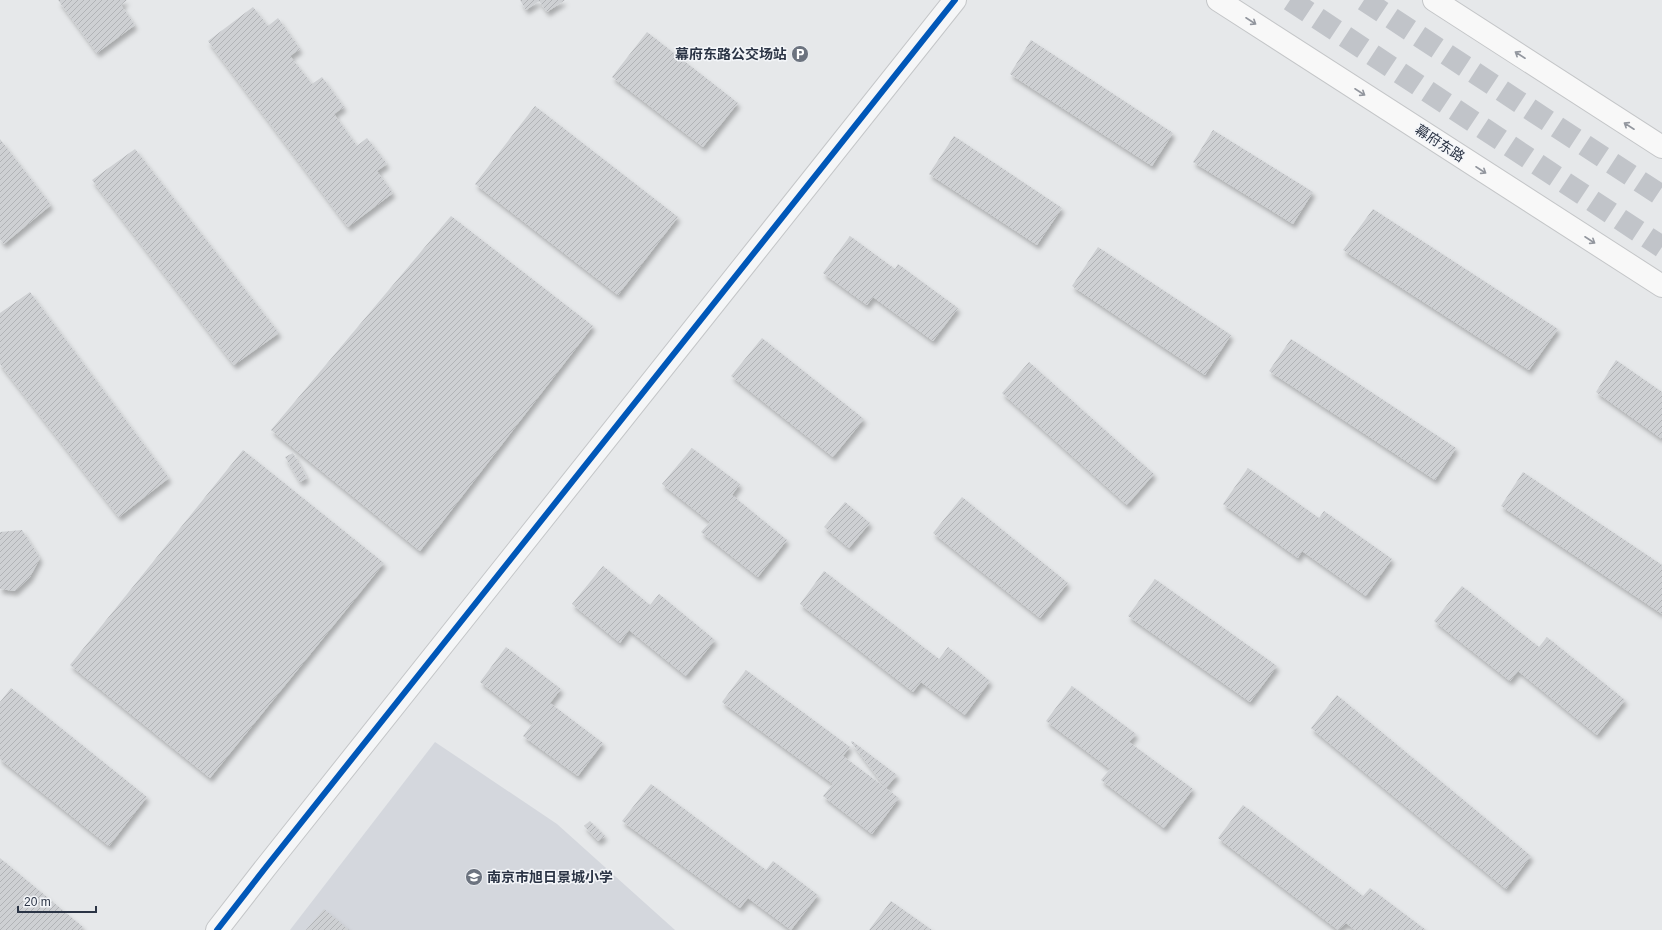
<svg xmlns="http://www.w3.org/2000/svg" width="1662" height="930" viewBox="0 0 1662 930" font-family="Arial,'Noto Sans SC',sans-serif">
<defs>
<pattern id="building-hatch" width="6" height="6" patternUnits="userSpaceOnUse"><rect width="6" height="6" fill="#ced0d3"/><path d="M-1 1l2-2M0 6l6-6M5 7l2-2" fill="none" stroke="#b1b3b6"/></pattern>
<filter id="shadow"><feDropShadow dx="2.5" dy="4.5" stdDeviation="2" flood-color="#0004"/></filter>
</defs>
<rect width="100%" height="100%" fill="#e6e8ea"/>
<path fill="#d4d7dd" d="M435,742l122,82 118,106h-385z"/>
<path fill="url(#building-hatch)" filter="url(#shadow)" d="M58,0h69l-6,5 14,20 -38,28z
M520,0h45l-18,12 -8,-11 -13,9z
M253,7l15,19 10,-8 22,31 -10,7 22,28 10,-7 22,30 -10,7 23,32 10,-8 20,26 -10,7 16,22 -45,34 -140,-186z
M647,32l91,71 -35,44 -91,-70z
M1031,40l142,93 -21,33 -142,-92z
M535,106l143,111 -60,78 -143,-111z
M1213,130l100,62 -20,32 -100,-62z
M954,136l108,72 -25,37 -108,-71z
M0,139l51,66 -47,39 -4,-5z
M135,149l144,184 -45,32 -142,-185z
M1373,209l185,120 -29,41 -186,-120z
M451,216l142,110 -173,225 -149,-121z
M850,236l45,33 3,-5 60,44 -25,33 -60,-44 -6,8 -44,-32z
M1098,247l133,88 -26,40 -133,-89z
M30,292l139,186 -50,39 -119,-153v-51z
M762,338l102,81 -31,38 -102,-81z
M1291,339l165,109 -21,32 -166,-109z
M1616,360l46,32v47l-66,-47z
M1029,362l125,112 -27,31 -125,-112z
M692,448l48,36 -8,11 55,45 -29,37 -57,-45 9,-10 -48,-38z
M243,450l141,113 -174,215 -140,-113z
M293,453l14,25 -7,4 -15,-25z
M1248,468l71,50 5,-7 68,48 -26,37 -64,-45 -4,7 -75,-54z
M1523,472l139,93v49l-161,-108z
M962,497l106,86 -28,35 -107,-85z
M845,502l25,21 -21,25 -25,-21z
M22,530l18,28 -10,19 -15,14 -15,-2v-57z
M603,566l47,39 9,-11 56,46 -29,36 -57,-46 -9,13 -48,-39z
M824,571l115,88 9,-12 42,34 -25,34 -44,-33 -8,10 -113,-88z
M1155,579l122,87 -27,36 -122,-86z
M1462,586l77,61 8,-10 78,63 -28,35 -79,-64 -8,10 -76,-60z
M506,647l55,42 -11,14 53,40 -25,33 -55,-40 10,-13 -53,-41z
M746,670l104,77 -7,9 56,42 -27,36 -49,-38 10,-12 -111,-82z
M1072,686l64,48 -7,8 64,47 -29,39 -63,-48 9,-11 -64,-48z
M11,688l136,109 -38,49 -109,-87v-57z
M1337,695l194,161 -25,33 -195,-161z
M852,741l45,34 -11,13 -35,-46z
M651,784l115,86 7,-9 45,34 -27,35 -43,-32 -8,10 -118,-87z
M1243,805l120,91 7,-8 56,42h-71l-9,-7 -8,7 -120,-92z
M590,821l15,15 -7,5 -14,-15z
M0,858l83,69 -3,3h-80z
M891,901l41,29h-63z
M324,909l25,21h-43z"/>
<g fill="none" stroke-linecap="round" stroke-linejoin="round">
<path stroke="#c1c4c9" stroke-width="22" stroke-dasharray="22 11" stroke-linecap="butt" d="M1290,0l372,247
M1364,0l298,196"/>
<g stroke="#c4c6c8" stroke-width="24">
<path id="minor" d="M217,930l49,-63 689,-867"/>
</g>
<g stroke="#c4c6c8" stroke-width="24">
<path id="secondary" d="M1218,0l444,286
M1434,0l228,147"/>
</g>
<use href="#minor" stroke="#f5f6f7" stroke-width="22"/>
<use href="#secondary" stroke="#f8f8f8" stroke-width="22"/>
<g stroke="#f4f6f9" stroke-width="8">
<path id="cycleway" d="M217,930l49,-63 689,-867"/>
</g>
<use href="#cycleway" stroke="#0057b8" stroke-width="6"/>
</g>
<defs><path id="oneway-shaft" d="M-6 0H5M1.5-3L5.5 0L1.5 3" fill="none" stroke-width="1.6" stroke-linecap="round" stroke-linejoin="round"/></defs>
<g stroke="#92969e">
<use href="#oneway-shaft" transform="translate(1251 21) rotate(33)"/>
<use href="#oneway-shaft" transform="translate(1520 55) rotate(-147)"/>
<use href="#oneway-shaft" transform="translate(1360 92) rotate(33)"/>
<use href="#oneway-shaft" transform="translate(1629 126) rotate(-147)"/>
<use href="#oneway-shaft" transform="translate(1481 170) rotate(33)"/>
<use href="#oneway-shaft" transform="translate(1590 240) rotate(33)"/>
</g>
<defs>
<g id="parking-disc" transform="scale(0.9)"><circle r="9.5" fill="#6c737f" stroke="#f4f6f9"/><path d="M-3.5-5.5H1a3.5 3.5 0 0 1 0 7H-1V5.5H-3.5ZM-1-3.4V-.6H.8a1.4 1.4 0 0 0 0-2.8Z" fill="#fff"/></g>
<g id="school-disc" transform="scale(0.9)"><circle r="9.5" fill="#6c737f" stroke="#f4f6f9"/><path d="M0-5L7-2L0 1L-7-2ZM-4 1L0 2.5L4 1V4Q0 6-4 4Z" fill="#fff"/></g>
</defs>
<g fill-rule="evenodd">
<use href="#parking-disc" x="800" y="54"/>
<use href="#school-disc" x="474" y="877"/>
</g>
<g text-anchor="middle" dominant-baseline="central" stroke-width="3" stroke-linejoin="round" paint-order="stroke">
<g font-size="14" font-weight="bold" fill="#2b3445" stroke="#f4f6f9" text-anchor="end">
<text x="787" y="54">幕府东路公交场站</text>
<text x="487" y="877" text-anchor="start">南京市旭日景城小学</text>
</g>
<g font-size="14" fill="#2b3445" stroke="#f4f6f9">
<text transform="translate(1440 143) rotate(33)">幕府东路</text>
</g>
</g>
<path d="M18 906v6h78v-6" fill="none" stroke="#2b3445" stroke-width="2"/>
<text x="24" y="906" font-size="12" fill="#2b3445" stroke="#f4f6f9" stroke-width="3" paint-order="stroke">20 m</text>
</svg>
